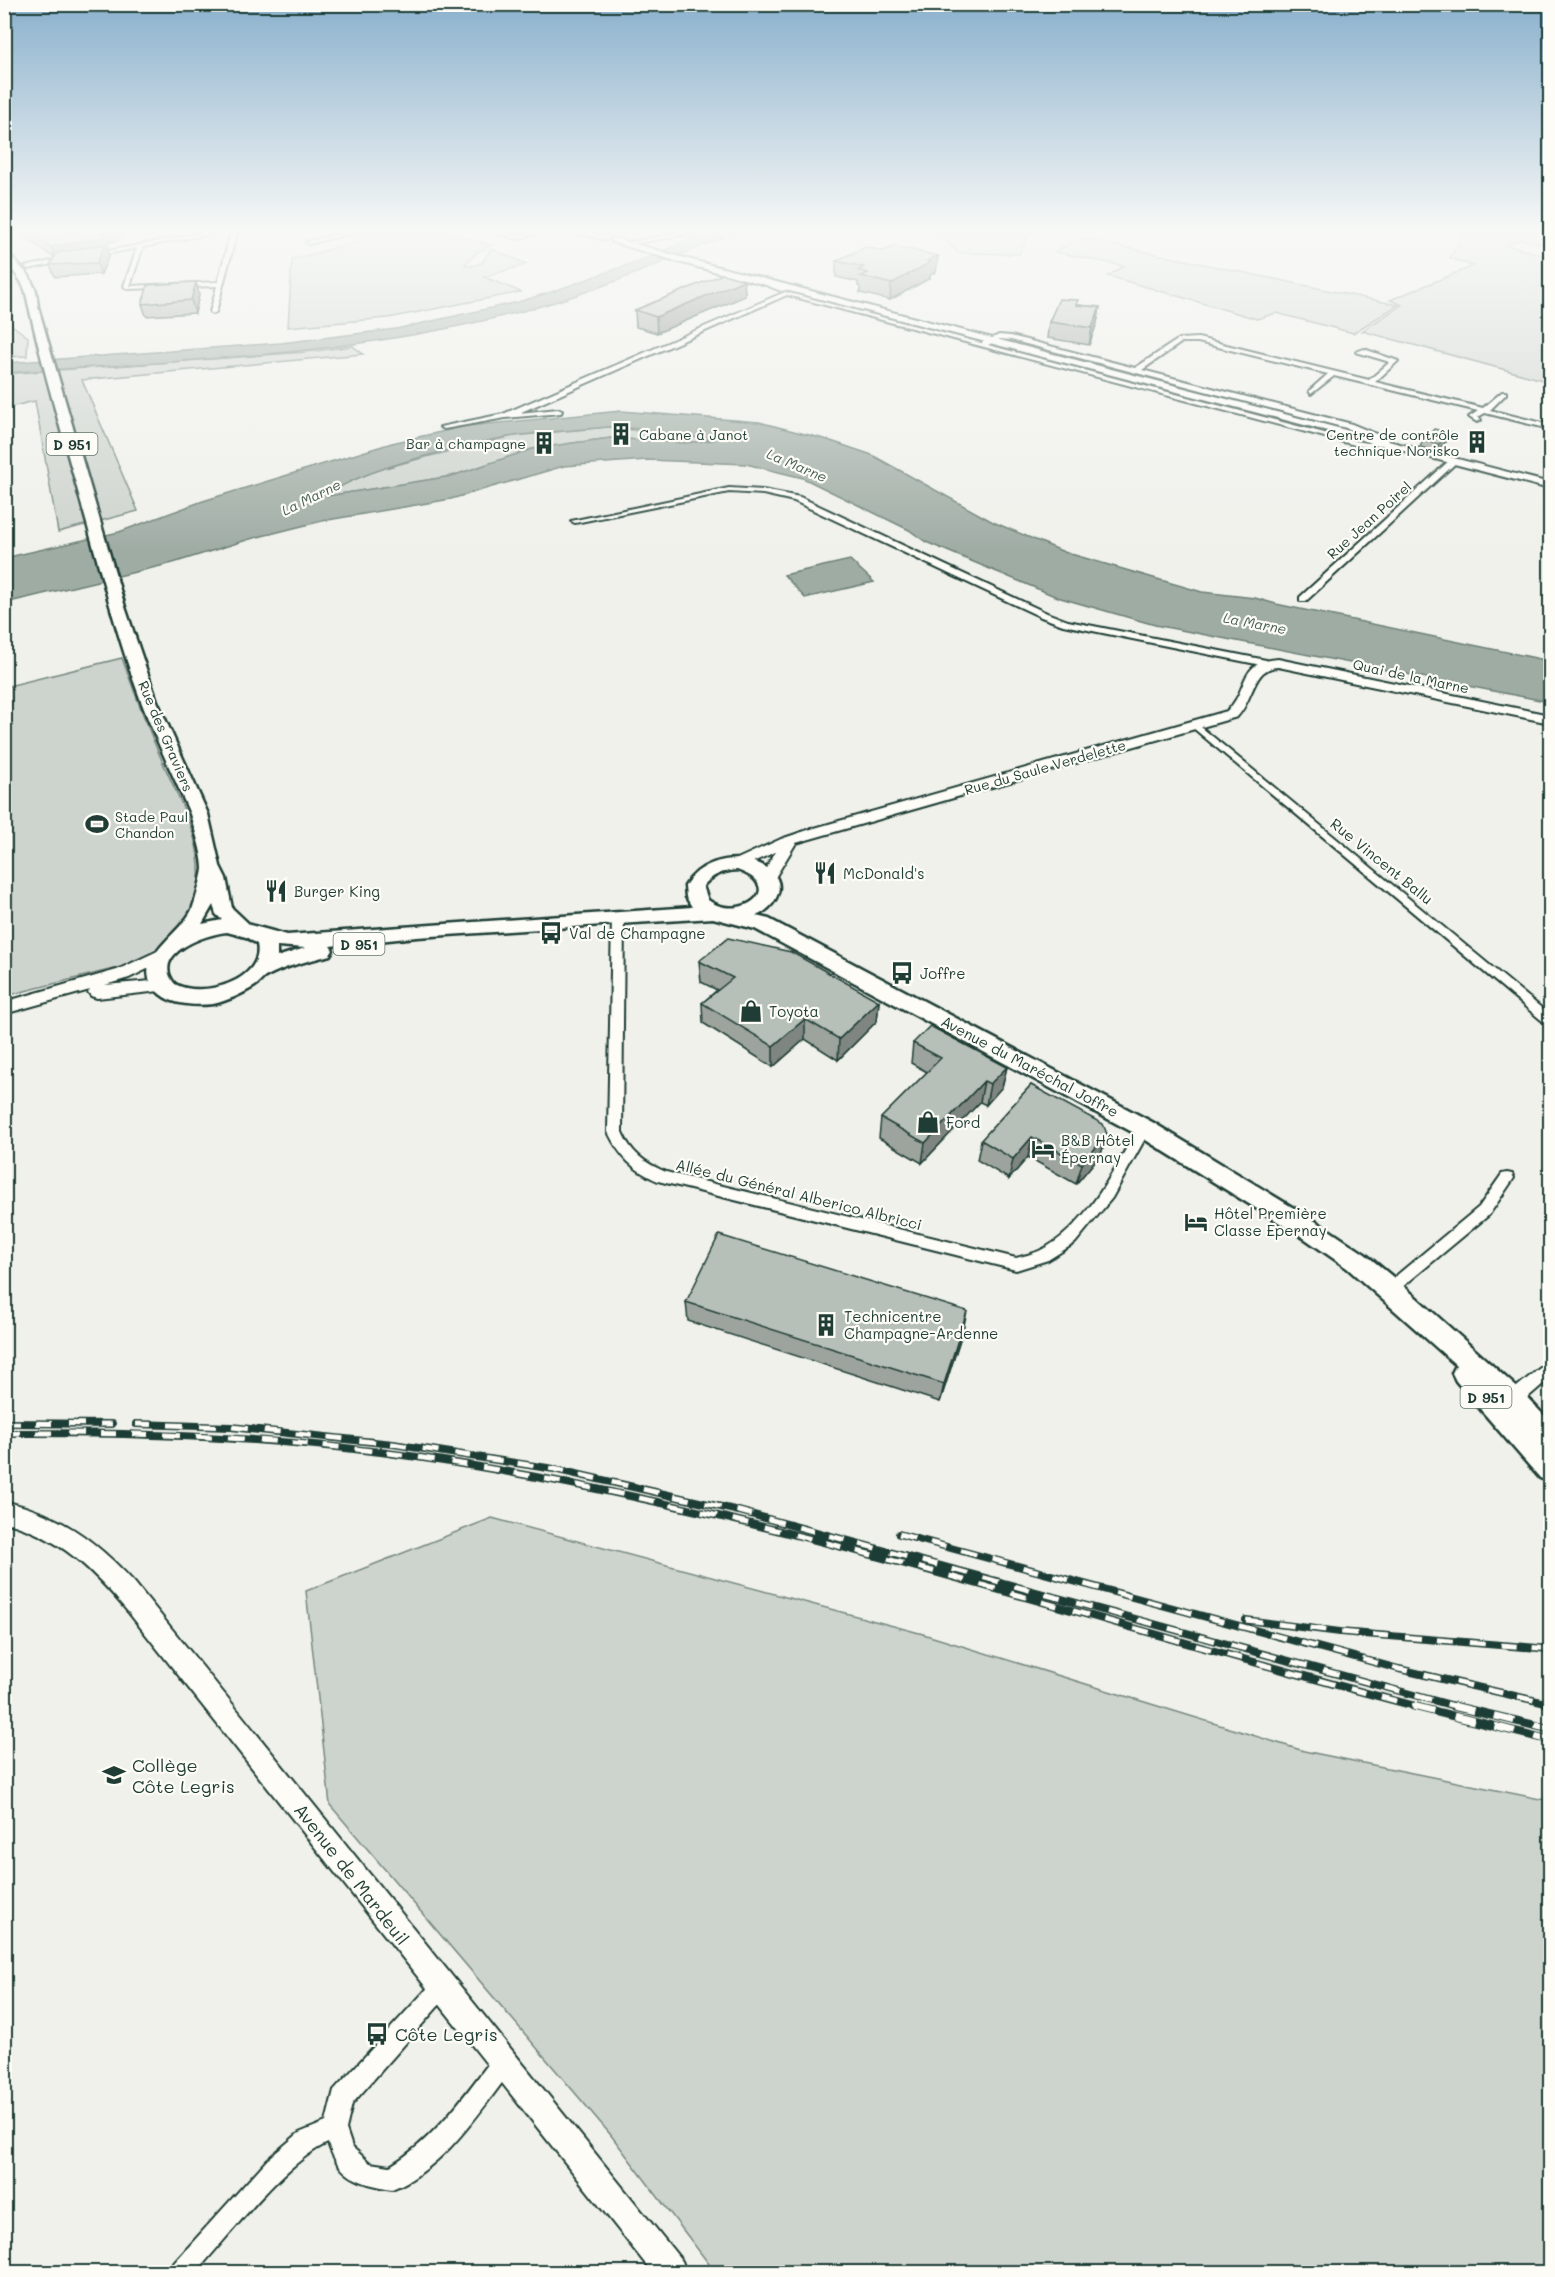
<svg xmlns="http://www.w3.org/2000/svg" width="1555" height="2277" viewBox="0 0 1555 2277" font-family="Mali,sans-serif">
<rect width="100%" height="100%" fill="#f0f1eb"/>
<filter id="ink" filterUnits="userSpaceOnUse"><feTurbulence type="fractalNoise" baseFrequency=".0167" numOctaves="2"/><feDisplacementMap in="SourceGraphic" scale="12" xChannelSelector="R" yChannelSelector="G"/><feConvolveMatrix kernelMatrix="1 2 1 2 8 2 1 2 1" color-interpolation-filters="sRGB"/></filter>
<g filter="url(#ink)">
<path fill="#cdd3cd" stroke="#768880" stroke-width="1.5" d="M442,232l49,13 -15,8 -11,12 6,1 11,-3 9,-14 36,15 -43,13 37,15 -133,26 -100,9 4,-68 77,-20 -12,-6 4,-1z
M936,232h99l-7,4 -9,18 -61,-1z
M1458,232h92v14l-29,-7 -15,6 44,12v125l-188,-51 40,-26 -12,-5 83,-34 -23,-8 13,-24z
M1085,239l313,66 -45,28 -77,-20 -19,6 -149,-43 16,-10 -69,-14 18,-11z
M5,320l23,17 -1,19 -22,1z
M353,346l10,8 -281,26 56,131 -80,21 -23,-131 -30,7 -1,-34 302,-22z
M608,427l107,13 -31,3 -73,-5 -38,5 -41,6 -80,27 -125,20 10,-9 40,-17 53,-14 83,-20z
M122,658c12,33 24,66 38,98 11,26 26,53 34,81 17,62 -9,108 -69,129l-120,30 -1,-309z
M492,1518l431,116 381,117 246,50v471h-835l-105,-138 -280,-329 -24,-214z"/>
<path fill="#9faca4" stroke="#6c8077" stroke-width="1.5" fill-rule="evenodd" d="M705,232h31c-70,29 -139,60 -213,79 -168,45 -346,50 -518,62v-10l276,-20 115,-14 122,-27 36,-11 98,-35z
M621,411l138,11 69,18 44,15 121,67 71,30 138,40 53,6 21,6 274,57v41l-395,-77 -98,-28 -131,-55 -17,-12 -106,-52 -57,-14 -99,-4 -83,6 -113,33 -129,22 -72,18 -77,24 -168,40 -1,-45 115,-26 84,-31 189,-58 75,-17zM608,427l32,2 75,11 -31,3 -73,-5 -38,5 -41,6 -80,27 -124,20c23,-25 150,-55 187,-60 31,-4 62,-6 93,-9z
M850,560l24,22 -69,16 -21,-23z"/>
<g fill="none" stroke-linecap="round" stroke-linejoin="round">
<path stroke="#c6cdc6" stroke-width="6" stroke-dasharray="6 3" stroke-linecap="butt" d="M4,271l24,-4"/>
<g stroke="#1f3d34" stroke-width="4">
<path id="minor" d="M205,232h14l-76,15 -13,39 88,-4 13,-50h6l-21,80 -3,2 -3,-2 7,-26 -90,3 -3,-3 13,-38 -46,9 -3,-2z
M345,232h12l-48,12 -3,-2z
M493,232l24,3 24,-3 -24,7z
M683,232h15l-70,13 -3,-2z
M69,257l2,3 -43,9 -3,-2z
M753,276l32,13 1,1 -5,1 -30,-12z
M785,292l196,51 18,-8 12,1 124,32 44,-29 19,-1 171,42 21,-18 -34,-10 8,-3 34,12 -23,21 108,26 19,-16h4v2l-16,16 60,15v4l-65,-16 -7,4 3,3 -4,2 -8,-5 9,-6 -144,-35 -23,18 -2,-3 19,-17 -130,-32h-16l-40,28 210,54 36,15 -1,5h-3l-16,3 -13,-2 -568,-150 -268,118 39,-4 4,2 -1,2 -56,5 -61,11 -4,-2 63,-13zM1000,339l11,1 335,88 34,12 -12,3 -13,-2 -367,-96z
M1451,459l7,2 -152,140h-6v-4z
M729,488l34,2 37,7 247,116 21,8 198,39 5,3 -5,3 -203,-41 -22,-8 -247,-116 -31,-7 -34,-2 -154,31 -4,-2z
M1195,722l355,293v10l-4,-1 -354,-297v-4z
M618,913l6,4 -2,215c9,21 23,31 44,40l350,86c7,-2 16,-4 23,-7 45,-20 78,-84 100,-127h10l2,4 -39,70 -37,45 -27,17 -32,10 -358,-89c-25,-11 -38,-24 -50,-49l4,-215z
M1507,1173l5,1 2,4 -25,37 -94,78 -5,2 -5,-2 -2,-4 2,-4 94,-78 23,-33z
M1550,1362v16l-31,27 -6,2 -6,-2 -2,-5 2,-5 38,-31z
M442,1977l7,3 3,7 -3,7 -97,110 -6,25 6,18 18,16 20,3c44,-26 74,-70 105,-111l8,-3 8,3 3,8 -3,8c-33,43 -67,97 -119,118 -33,-6 -53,-11 -64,-46 -44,19 -98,92 -132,129h-26l3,-8 94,-104 32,-27 27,-11 8,-32 101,-110z"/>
</g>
<g stroke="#1f3d34" stroke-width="4">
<path id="tertiary" d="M1278,659l272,56v8l-272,-56c-26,1 -24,33 -41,50l-441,126 -23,38 -5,2 -7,-5 14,-26 -37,17 -7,-5 2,-3 48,-22 30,-10 416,-118c23,-22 10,-49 51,-52z
M4,1501c57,14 90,38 130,81l548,679 4,11h-34l-523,-659c-37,-44 -68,-76 -125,-91z"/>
</g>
<g stroke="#1f3d34" stroke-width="4">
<path id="secondary" d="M573,232h17l20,6 -4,2z
M615,238l73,21 862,224v6l-868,-226 -70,-21v-4z
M164,948l6,2 3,4 -3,4 -41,20 -24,7 58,-5 6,2 3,4 -3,4 -72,8 -6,-2 -3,-4 2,-2 -86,24v-12l113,-32z"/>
</g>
<g stroke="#1f3d34" stroke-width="5">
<path id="primary" d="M4,249l25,27 7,15 2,16 19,66 68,234 32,94 51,113 12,52 6,12 6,30 18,17 37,10 405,-28 -6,-10 -1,-11c28,-47 110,-25 91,12 -4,8 -11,14 -20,18l13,3 383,203 168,102 45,30 34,28 123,110 28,30v60l-10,-4 -84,-97 -4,-8 4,-8 -109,-97 -43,-30 -168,-104 -381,-205 -42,-11 -296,19 -87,9 3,4 -3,5c-22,6 -45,11 -65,22 -4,3 -7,7 -10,9 -13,8 -28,15 -42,18 -17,2 -40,1 -53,-10 -37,-32 24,-60 33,-87 3,-8 10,-33 10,-39 -1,-18 -8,-37 -13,-54 -16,-38 -35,-75 -49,-113 -23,-61 -39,-125 -57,-188 -20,-73 -42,-146 -58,-220 -4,-18 -22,-26 -22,-44zM737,870c53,18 1,53 -29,30l-5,-14c9,-11 20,-15 34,-16zM213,905l3,9 6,6 -20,4zM227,932l19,5 11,7c8,37 -56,55 -82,40 -26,-30 30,-50 52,-52zM277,946l28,2 -28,9z"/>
</g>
<use href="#minor" fill="#fdfcf7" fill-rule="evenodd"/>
<use href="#tertiary" fill="#fdfcf7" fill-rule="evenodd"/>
<use href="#secondary" fill="#fdfcf7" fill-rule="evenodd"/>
<use href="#primary" fill="#fdfcf7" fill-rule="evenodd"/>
<g stroke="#1f3d34" stroke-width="8">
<path id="rail-far1" d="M4,1423l108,1
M136,1424l95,3 162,17 161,25 185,42 719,196
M4,1433c139,-1 276,4 413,24 341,50 669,163 1002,250
M899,1534l500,135 151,35
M1246,1620l94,12 210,17"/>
</g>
<g stroke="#1f3d34" stroke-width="9">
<path id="rail" d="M1413,1706l137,34
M1453,1706l97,23"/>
</g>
<use href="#rail-far1" stroke="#fdfcf7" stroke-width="5" stroke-dasharray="16" stroke-linecap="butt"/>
<use href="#rail" stroke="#fdfcf7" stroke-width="7" stroke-dasharray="21" stroke-linecap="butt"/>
</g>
<path fill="#9da49e" stroke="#1f3d34" stroke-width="1.5" d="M17,232h113l-12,3 2,5 -13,3 2,5 -2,1 2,7 -8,18 -46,3 -5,-12 4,-7z
M884,251l54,5 -2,16 -6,3v3l-40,22 -30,-7v-6l-2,-1v-4l-22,-5v-16z
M744,280l1,16 -88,37 -21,-6 -1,-17z
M196,282l3,13 -4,18 -49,3 -4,-12z
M1077,305l23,2 -3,16 -8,22 -42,-7 2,-16z
M1423,440h25l-12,11 -16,-4z
M699,961l180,40 -2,20 -39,39 -33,-21 -32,28 -70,-44 -1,-20 15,-13 -16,-8z
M913,1043l94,24 -5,20 -16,18 -6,-3 -58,61 -43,-25 2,-20 46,-46 -16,-9z
M1031,1085l76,49 -6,20 -25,30 -48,-27 -19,22 -32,-19 4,-20z
M686,1302l277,28 -23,72 -252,-81z"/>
<path fill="#7f8681" stroke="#1f3d34" stroke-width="1.5" d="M98,232h32l-12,3 2,5 -13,3 2,5 -2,1 2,7 -8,18 -4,-11 -42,-4 -4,-12z
M938,256l-2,16 -6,3v3l-40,22 1,-16 36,-23z
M744,280l1,16 -88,37 -1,-16z
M196,282l3,13 -4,18 -4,-13z
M1100,307l-3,16 -8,22 3,-17z
M1450,433l-2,7 -12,11 3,-7z
M879,1001l-2,20 -39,39 1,-21z
M805,1019v20l-32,28v-21z
M1007,1067l-5,20 -16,18 4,-21z
M984,1081l-4,21 -58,61 3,-20z
M1107,1134l-6,20 -25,30 6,-20z
M1032,1137l-4,20 -19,22 4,-20z
M967,1311l-4,19 -23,72 4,-18z"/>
<path fill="#b6bfb8" stroke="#1f3d34" stroke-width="1.5" d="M29,232h70h-1l7,5 -54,10z
M105,244l-8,19 -47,2 7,-12z
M894,246l44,10 -11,5 4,1 -40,22 -30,-8 7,-3 -10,-3 6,-3 -28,-6 29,-14 19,4z
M723,274l21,6 -88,37 -21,-7z
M196,282l-5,18 -49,4 6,-19z
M1059,299l19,1 -2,5 24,2 -8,21 -43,-6z
M1434,429l16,4 -11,11 -16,-4z
M728,938l63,14 88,49 -40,38 -34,-20 -32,27 -71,-43 31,-25 -34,-17z
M930,1026l77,41 -17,17 -6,-3 -59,62 -44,-25 60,-60 -28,-15z
M1031,1085l72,39 4,10 -25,30 -50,-27 -19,22 -32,-19z
M719,1235l248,76 -23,73 -258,-82z"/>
</g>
<linearGradient id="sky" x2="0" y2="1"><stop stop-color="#8bb1cd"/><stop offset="0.42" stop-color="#f8f9f6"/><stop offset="1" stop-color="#f8f9f6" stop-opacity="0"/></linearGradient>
<rect width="1555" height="551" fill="url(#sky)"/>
<defs>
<g id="building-bare" transform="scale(1.8)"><path d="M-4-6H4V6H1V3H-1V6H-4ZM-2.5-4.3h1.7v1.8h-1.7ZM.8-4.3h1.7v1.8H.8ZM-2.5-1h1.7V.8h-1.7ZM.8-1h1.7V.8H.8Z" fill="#1f3d34" stroke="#fdfcf7" stroke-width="2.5" paint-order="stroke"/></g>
<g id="stadium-bare" transform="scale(1.8)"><path d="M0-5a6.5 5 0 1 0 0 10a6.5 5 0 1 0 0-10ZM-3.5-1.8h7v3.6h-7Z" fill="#1f3d34" stroke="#fdfcf7" stroke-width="2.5" paint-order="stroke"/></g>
<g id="restaurant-bare" transform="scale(1.8)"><path d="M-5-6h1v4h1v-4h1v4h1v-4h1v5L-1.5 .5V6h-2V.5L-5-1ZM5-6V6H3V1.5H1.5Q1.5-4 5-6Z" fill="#1f3d34" stroke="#fdfcf7" stroke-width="2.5" paint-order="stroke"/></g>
<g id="bus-bare" transform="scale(1.8)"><path d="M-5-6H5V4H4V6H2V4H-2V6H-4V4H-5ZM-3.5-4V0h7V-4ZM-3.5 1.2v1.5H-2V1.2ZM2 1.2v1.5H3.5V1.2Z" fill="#1f3d34" stroke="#fdfcf7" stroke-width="2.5" paint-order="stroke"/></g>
<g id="shop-bare" transform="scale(1.8)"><path d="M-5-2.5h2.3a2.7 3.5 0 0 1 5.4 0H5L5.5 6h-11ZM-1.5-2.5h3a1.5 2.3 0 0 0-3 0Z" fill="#1f3d34" stroke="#fdfcf7" stroke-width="2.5" paint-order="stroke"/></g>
<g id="hotel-bare" transform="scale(1.8)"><path d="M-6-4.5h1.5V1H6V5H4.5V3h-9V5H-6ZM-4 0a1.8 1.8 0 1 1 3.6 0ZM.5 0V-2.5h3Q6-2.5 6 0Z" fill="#1f3d34" stroke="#fdfcf7" stroke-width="2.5" paint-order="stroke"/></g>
<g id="school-bare" transform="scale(1.8)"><path d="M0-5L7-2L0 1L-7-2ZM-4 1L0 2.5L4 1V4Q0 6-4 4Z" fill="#1f3d34" stroke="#fdfcf7" stroke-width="2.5" paint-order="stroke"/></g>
</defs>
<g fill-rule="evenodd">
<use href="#building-bare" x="621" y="434"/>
<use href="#building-bare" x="1477" y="442"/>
<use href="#building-bare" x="544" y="443"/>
<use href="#stadium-bare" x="97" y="824"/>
<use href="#restaurant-bare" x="825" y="873"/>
<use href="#restaurant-bare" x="276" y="891"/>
<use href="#bus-bare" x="551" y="933"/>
<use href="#bus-bare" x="902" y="973"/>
<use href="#shop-bare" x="751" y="1011"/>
<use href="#shop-bare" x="928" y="1122"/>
<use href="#hotel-bare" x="1043" y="1149"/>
<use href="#hotel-bare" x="1196" y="1222"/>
<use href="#building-bare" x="826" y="1325"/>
<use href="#school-bare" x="114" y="1775"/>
<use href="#bus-bare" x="377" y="2034"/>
</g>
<g text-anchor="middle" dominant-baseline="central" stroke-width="4.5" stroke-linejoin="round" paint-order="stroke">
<g font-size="14" fill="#1f3d34" stroke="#fdfcf7" text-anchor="start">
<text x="639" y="434">Cabane à Janot</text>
<text x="1459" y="434" text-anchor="end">Centre de contrôle<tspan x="1459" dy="16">technique Norisko</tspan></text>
<text x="526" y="443" text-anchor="end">Bar à champagne</text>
<text x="115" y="816">Stade Paul<tspan x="115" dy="16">Chandon</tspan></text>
</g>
<g fill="#fdfcf7" stroke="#62766e" stroke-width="1.5">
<rect x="46.5" y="433" width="51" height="22" rx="4.5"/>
<rect x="333.5" y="933" width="51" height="22" rx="4.5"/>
<rect x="1460.5" y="1386" width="51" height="22" rx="4.5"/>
</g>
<g font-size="14" font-weight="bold" fill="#1f3d34">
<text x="72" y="444">D 951</text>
<text x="359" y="944">D 951</text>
<text x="1486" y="1397">D 951</text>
</g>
<g font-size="14" font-style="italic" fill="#455e56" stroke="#fdfcf7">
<text transform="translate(797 465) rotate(23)">La Marne</text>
<text transform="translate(311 497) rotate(-26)">La Marne</text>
<text transform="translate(1255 623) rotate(11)">La Marne</text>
</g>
<g font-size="14" fill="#1f3d34" stroke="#fdfcf7">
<text transform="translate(1369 520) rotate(-42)">Rue Jean Poirel</text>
<text transform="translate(1411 676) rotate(12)">Quai de la Marne</text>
<text transform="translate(166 736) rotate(67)">Rue des Graviers</text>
<text transform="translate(1045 767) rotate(-16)">Rue du Saule Verdelette</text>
</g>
<g font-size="15" fill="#1f3d34" stroke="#fdfcf7">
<text transform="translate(1382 861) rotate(39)">Rue Vincent Ballu</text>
<text transform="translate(1030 1066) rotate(28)">Avenue du Maréchal Joffre</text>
<text transform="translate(799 1194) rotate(14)">Allée du Général Alberico Albricci</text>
</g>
<g font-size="15" fill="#1f3d34" stroke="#fdfcf7" text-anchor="start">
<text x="843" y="873">McDonald's</text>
<text x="294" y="891">Burger King</text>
<text x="569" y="933">Val de Champagne</text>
<text x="920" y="973">Joffre</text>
<text x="769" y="1011">Toyota</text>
<text x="946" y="1122">Ford</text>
<text x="1061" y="1140">B&amp;B Hôtel<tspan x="1061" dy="17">Épernay</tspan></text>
<text x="1214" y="1213">Hôtel Première<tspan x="1214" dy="17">Classe Epernay</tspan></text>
<text x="844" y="1316">Technicentre<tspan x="844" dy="17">Champagne-Ardenne</tspan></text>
</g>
<g font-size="18" fill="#1f3d34" stroke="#fdfcf7" text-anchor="start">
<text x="132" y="1765">Collège<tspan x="132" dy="21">Côte Legris</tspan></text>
<text x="395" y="2034">Côte Legris</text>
</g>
<g font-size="18" fill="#1f3d34" stroke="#fdfcf7">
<text transform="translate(352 1874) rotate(52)">Avenue de Mardeuil</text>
</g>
</g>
<rect width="1555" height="2277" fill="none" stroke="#fdfcf7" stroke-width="24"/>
<rect x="12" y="12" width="1531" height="2253" fill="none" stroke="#1f3d34" stroke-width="2" filter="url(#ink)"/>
</svg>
